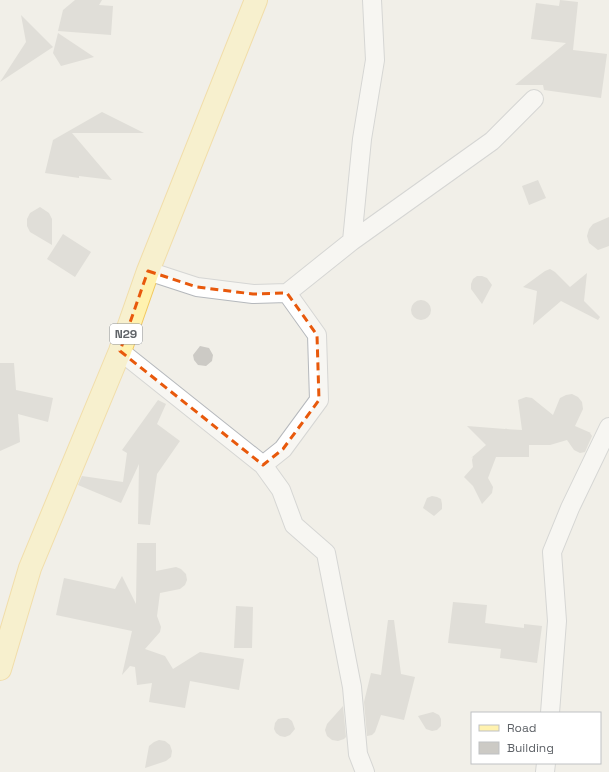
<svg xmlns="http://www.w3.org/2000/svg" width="609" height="772" viewBox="0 0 609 772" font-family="'Space Grotesk',sans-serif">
<rect width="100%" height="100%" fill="#f1efe8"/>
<path fill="#cccac5" d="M75,0h27l-3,5 14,1 -2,29 -53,-4 5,-21z
M560,0l18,2 -5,48 34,4 -6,44 -57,-8 -1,-5h-28l51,-42 -35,-4 5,-36 23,3z
M21,15l32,32 -53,35 26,-40z
M58,33l36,24 -33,9 -8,-13z
M102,112l42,21h-72l40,47 -33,-4v2l-34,-5 8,-33z
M538,180l8,18 -17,7 -7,-19z
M40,207l9,6 3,6v26l-22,-13 -3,-6v-7l3,-6z
M609,217v29l-11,4 -9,-7 -2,-7 2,-7 4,-5z
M63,234l28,18 -16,25 -28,-18z
M550,269l5,3 15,15 17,-14 -3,28 16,16 -2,3 -37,-19 -28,24 4,-34 -14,-4 22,-16z
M477,276h5l5,2 5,7 -10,19 -11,-15v-5l2,-5z
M411 310a10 10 0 1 1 20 0a10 10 0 1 1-20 0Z
M200,346l9,2 4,7 -1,6 -6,5 -8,-1 -4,-5 -1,-5z
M0,363h14l2,27 37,8 -5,24 -30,-8 2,28 -20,9z
M572,394l6,3 4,5 1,7 -8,17 16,7h-1l2,3 -7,16 -5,1 -6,-3 -7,-10 -17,5h-21v12h-33l-8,21 5,9 -1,6 -10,11 -9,-18 -9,-9 9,-10 -1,-7 1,-3 -2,1 15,-13 -19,-19 38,3 2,-1 -1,1 16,1 -4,-30 8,-3 6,1 21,17 7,-17 6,-3z
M158,400l8,4 -9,20 23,17 -23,33 -7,51 -12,-1 1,-60 -18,39 -43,-18 4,-9 41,6 4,-29 -5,-3z
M432,496l5,1 4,2 1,5v5l-8,7 -11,-8 4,-10z
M137,543h19v28l20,-4 5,2 5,5 1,6 -2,5 -5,4 -20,4 -3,23 4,11 -1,5 -15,17 20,7 8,13 27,-17 44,7 -5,31 -49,-9 -5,27 -36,-6 3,-19 -15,2 -2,-18 -5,-1 -8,9 10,-44 -76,-16 8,-37 51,11 7,-13 14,28z
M453,602l34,3 -2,18 39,5v-4l18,2 -5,37 -37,-5 1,-9 -53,-6z
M236,606l17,1 -1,41h-18z
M388,620h6l7,54 14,3 -11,43 -23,-5 -6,17 -3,3 -5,1 -3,-34 7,-29 10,2z
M343,706l3,31 -2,2 -6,2 -6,-1 -5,-4 -2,-6 2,-6z
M433,712l6,3 2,4v7l-4,4 -5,1 -6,-2 -8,-13z
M283,718h5l4,3 3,8 -5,6 -5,2 -5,-1 -4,-3 -2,-4 1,-6 3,-4z
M159,740l6,1 5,4 2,6 -1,6 -5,4 -21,7 4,-22 5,-4z"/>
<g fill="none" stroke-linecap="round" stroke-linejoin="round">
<g stroke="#b5b8bc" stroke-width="20">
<path id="minor" d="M352,241l140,-100 42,-42
M148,271l49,16 56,7 34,-1
M120,351l143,114
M550,713l7,-92 -5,-69 18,-44 39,-81
M365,772l-7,-18 -6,-67 -26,-134 -32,-28 -13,-35 -18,-25 20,-16 36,-49 -2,-65 -30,-42 65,-52 10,-102 13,-79 -3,-60
M545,772l1,-9"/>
</g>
<g stroke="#f2c960" stroke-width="24">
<path id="primary" d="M0,669l30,-101 90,-217 28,-80 108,-271"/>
</g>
<use href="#minor" stroke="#fff" stroke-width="18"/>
<use href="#primary" stroke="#fff2af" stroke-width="22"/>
</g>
<path d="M0 0H609V772H0ZM148,271l49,16 56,7 34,-1 30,42 2,65 -36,49 -20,16 -143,-114z" fill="#f1efe8" fill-opacity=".55" fill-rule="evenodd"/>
<path fill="none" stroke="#e8590c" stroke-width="3" stroke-dasharray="8 5" stroke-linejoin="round" d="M148,271l49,16 56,7 34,-1 30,42 2,65 -36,49 -20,16 -143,-114z"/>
<g text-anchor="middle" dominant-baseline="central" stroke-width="3.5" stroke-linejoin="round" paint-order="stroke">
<rect fill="#fff" stroke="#8f9295" stroke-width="1" x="110" y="324" width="32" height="20" rx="3"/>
<g font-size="12" font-weight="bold" fill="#5f6368">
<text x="126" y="334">N29</text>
</g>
</g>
<rect x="471" y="712" width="130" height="52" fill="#ffffff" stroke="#bfc1c3"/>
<rect x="479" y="725" width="20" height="6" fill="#fff2af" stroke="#bfc1c3"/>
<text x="507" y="732" font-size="12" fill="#5f6368">Road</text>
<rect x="479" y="742" width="20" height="12" fill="#cccac5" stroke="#bfc1c3"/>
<text x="507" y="752" font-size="12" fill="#5f6368">Building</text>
</svg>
